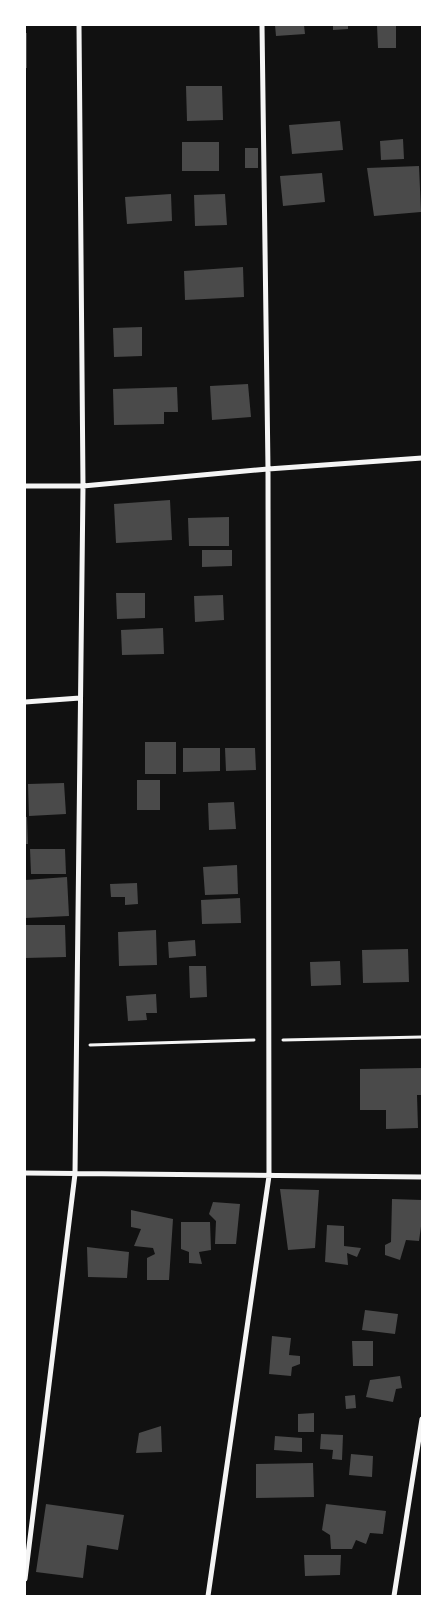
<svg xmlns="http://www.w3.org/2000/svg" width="447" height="1621" viewBox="0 0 447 1621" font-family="Jost,sans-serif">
<rect width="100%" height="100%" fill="#111"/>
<path fill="#4a4a4a" d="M275,25h29l1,9 -29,2z
M333,25h15v4l-15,1z
M377,25h19v23h-18z
M25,33h2v35h-2z
M186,86h36l1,34 -36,1z
M340,121l3,29 -51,4 -3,-29z
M403,139l1,20 -23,1 -1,-19z
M182,142h37v29h-37z
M245,148h13v20h-13z
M419,166l2,46 -47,4 -7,-48z
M322,173l3,29 -42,4 -3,-30z
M171,194l1,27 -45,3 -2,-27z
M225,194l2,31 -32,1 -1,-31z
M243,267l1,30 -59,3 -1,-29z
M142,327v29l-28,1 -1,-29z
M248,384l3,33 -39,3 -2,-34z
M177,387l1,25h-14v12l-50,1 -1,-36z
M170,500l2,40 -56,3 -2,-39z
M229,517v29h-40l-1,-28z
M202,550h30v16l-30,1z
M116,593h29v25l-28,1z
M223,595l1,25 -29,2 -1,-26z
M163,628l1,26 -42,1 -1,-25z
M145,742h31v32h-31z
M183,748h37v23l-37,1z
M225,748h30l1,22 -30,1z
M137,780h23v30h-23z
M64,783l2,31 -37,2 -1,-32z
M234,802l2,27 -27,1 -1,-27z
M25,817h2l1,27h-3z
M30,849h35l1,25h-35z
M237,865l1,29 -33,1 -2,-28z
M67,877l2,39 -44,2v-38z
M137,883l1,21 -13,1v-8h-14l-1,-13z
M240,898l1,25 -39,1 -1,-24z
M25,925h40l1,32 -41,1z
M156,930l1,35 -38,1 -1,-34z
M195,940l1,16 -27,2 -1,-16z
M408,949l1,33 -46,1 -1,-33z
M340,961l1,24 -30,1 -1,-24z
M189,966h17l1,31 -17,1z
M156,994l1,19h-11l1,7 -19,1 -2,-25z
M422,1068v27h-5l1,33 -32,1v-19h-26v-41z
M280,1189l39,1 -4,58 -27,2z
M392,1199l30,1v19l-3,22 -13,-1 -6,20 -15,-5v-10l6,-3z
M213,1202l27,2 -4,40h-21l1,-23 -7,-7z
M131,1210l42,9 -4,61h-22v-22l8,-4 -2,-6 -19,-2 7,-17 -10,-2z
M181,1222h29l1,28 -12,2 3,12 -13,-1v-11l-8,-3z
M327,1225l17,1v20l17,2 -4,9 -10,-4 1,12 -23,-3z
M87,1247l42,5 -2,26 -39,-1z
M365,1310l33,4 -3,20 -33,-4z
M272,1336l19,2 -2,17 11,1v8l-8,3 -1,9 -22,-2z
M352,1341h21v25h-20z
M400,1376l2,12 -6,1 -3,13 -27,-5 4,-17z
M355,1395l1,13 -10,1 -1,-13z
M314,1413v19h-16v-18z
M161,1426l1,26 -26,1 3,-20z
M321,1434l22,1 -1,25 -10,-1 1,-9 -13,-1z
M275,1436l27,2v14l-28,-2z
M351,1454l22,2 -1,21 -23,-2z
M313,1463l1,34 -58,1v-34z
M46,1504l78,11 -6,35 -31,-5 -4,33 -47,-6z
M326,1504l60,7 -3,23 -13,-1 -4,11 -10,-4 -4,9h-21l-1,-14 -8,-5z
M304,1555h37l-1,20 -35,1z"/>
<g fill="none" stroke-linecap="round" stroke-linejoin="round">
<path stroke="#f5f5f5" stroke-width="3" d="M283,1040l139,-3
M90,1045l164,-5"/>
<path stroke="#f5f5f5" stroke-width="5" d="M25,486h58l185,-17 154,-11
M25,702l55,-4
M25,1173l397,4
M25,1579l50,-405 8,-688 -4,-461
M208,1596l61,-420 -1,-707 -6,-444
M394,1596l28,-177"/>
</g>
<rect width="447" height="1621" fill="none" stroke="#ffffff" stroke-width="52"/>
</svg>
